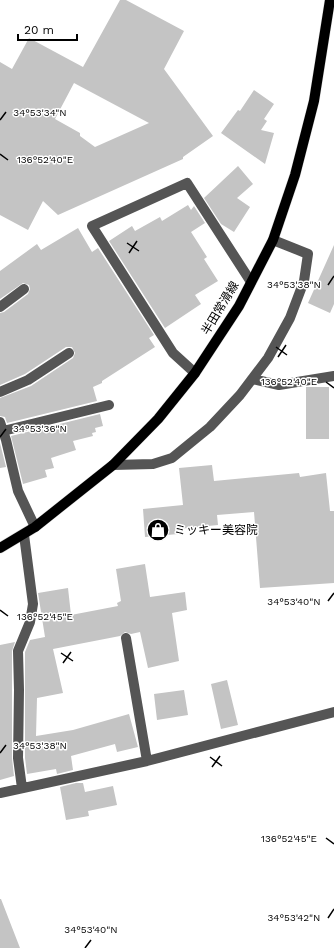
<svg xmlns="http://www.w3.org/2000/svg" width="334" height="948" viewBox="0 0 334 948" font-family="'Work Sans','Noto Sans JP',sans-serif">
<rect width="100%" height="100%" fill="#fff"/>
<path fill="#c4c4c4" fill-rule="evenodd" d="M120,0h6l58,31 -20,38 49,67 -30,21v2l-125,56 -15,-14 -15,29 -28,-15v-153l12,7 17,-31 54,29zM74,83l75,40 -54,24 -15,-11v-3l-25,-14z
M254,90l20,14 -10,15 3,2 -6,9 13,3 -9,31 -44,-31 17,-23 2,1z
M238,166l15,18 -16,14 13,9 -16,25 -13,-8 -17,-26z
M188,205l3,5 3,-4 11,17 -14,9 16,25 -3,2 14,22 -23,14 6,9 -36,24 -56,-87 23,-15 3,5 25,-14 2,4z
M78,228l14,24 6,-4 56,87 -5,3 6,9 -53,34v2l-9,4 4,14 -90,22 -2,-6 -5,-1v-18l31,-12 42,-28 2,-5 -3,-6h-6l-41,27 -25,11v-72l4,-1 24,-18 2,-5 -1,-4 -6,-2 -23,16v-28l37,-27 4,6z
M334,245v59l-4,9 -22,-10z
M306,387h23v52h-23z
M100,414l3,12 -8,2 1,4 -4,1 1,3 -20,5 3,9 -25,8 3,10 -9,2 2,7 -24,7 -12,-48z
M0,443l6,24 -6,1z
M212,465l2,16 85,-8 1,4 26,-4 4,38h4v72l-74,5 -6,-76 -37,3 1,10 -40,4v5l-33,3 -2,-28 40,-4 -4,-37z
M145,564l5,33 35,-5 2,18 -15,3 7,48 -31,7 -8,-36 -9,2 -6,-2 -5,4 -67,13 10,44 -26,5 -1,38 37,-6 56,-16 9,33 -21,5 -2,-8 -44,12 2,14 -16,4 -1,-5 -29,5 -2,-16v-106l5,-12 15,-3 -7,-44 30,-5 3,27 47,-9 -1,-3 4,-2 -5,-32z
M15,642l-3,9v107l2,18 -14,4v-135z
M227,680l11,45 -17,4 -10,-45z
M184,690l4,25 -31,5 -3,-26z
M76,783h7l2,9 28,-6 4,19 -29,6 1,5 -23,4 -6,-33z
M0,899h1l19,49h-20z"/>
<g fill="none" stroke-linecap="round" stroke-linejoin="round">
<g stroke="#dbdbdb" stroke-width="11">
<path id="major" d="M0,548l35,-21 78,-62 45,-46 37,-46 44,-67 34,-66 22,-65 19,-74 16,-101"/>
</g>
<path stroke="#555" stroke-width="10" d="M0,307l24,-18
M195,373l-22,-20 -81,-127 95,-43 64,99
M252,379l27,6 55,-9
M0,392l28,-12 41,-27
M0,422l6,18 12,51 17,36
M3,431l106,-26
M113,465l40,-1 19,-6 38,-31 30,-32 28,-37 22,-40 14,-37 4,-27 -35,-14
M126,638l21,123
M22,788l-4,-30 1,-68 -1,-39 12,-29 3,-18 -9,-69
M0,793l147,-32 187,-49"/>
<use href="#major" stroke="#000" stroke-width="10"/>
</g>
<path fill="none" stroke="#000" stroke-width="1.5" d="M0,120l6,-8M0,154l8,6M127,243l12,8M129,253l8,-12M328,285l6,-9M276,347l11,8M278,357l8,-12M326,382l8,6M0,437l6,-8M328,601l6,-8M0,610l8,6M61,653l12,8M63,663l8,-11M0,753l6,-8M210,757l12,9M212,767l8,-11M326,838l8,6M328,918l6,-9M85,948l6,-8"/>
<defs>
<g id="shop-disc" transform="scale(1.15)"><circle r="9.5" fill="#000" stroke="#fff"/><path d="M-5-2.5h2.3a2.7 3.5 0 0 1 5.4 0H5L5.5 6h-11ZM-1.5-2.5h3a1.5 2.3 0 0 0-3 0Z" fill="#fff"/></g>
</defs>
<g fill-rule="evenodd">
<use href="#shop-disc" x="158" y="530"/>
</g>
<g text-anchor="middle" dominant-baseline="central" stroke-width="3" stroke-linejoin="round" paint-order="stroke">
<g font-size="12" fill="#000" stroke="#fff">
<text transform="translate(220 308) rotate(-59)">半田常滑線</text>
</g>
<g font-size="12" fill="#000" stroke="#fff" text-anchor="start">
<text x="174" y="530">ミッキー美容院</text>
</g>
</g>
<g font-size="10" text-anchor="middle" fill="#000" stroke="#fff" stroke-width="3" stroke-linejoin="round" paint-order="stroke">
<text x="40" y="116">34°53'34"N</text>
<text x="45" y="163">136°52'40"E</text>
<text x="294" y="288">34°53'38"N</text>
<text x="289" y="385">136°52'40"E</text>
<text x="40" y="432">34°53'36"N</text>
<text x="294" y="605">34°53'40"N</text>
<text x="45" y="620">136°52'45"E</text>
<text x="40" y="749">34°53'38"N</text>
<text x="289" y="842">136°52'45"E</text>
<text x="294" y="921">34°53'42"N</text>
<text x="91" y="933">34°53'40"N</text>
</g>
<path d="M18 34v6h59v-6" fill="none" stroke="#000000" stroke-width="2"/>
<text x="24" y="34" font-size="12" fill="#000000" stroke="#ffffff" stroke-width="3" paint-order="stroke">20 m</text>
</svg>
